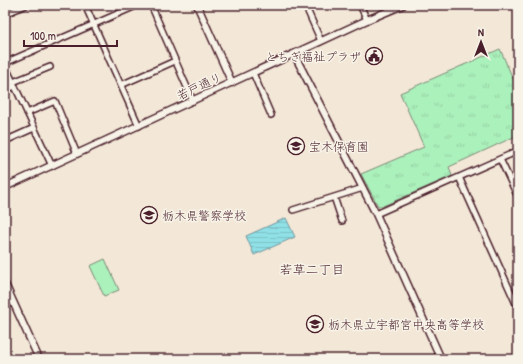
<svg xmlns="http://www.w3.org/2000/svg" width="523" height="364" viewBox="0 0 523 364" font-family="'Patrick Hand','Klee One',sans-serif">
<defs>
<pattern id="grass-tufts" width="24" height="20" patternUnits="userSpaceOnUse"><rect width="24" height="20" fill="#abf1bc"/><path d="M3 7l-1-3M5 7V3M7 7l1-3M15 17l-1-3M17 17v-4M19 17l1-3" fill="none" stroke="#95cea2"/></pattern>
<pattern id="water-rules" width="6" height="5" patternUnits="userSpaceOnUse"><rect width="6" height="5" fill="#8fe1e7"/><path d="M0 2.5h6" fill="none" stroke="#7dc1c6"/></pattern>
</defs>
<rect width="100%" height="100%" fill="#f3e8d7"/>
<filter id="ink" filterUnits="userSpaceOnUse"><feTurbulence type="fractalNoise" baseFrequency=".025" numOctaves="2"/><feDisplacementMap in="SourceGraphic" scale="8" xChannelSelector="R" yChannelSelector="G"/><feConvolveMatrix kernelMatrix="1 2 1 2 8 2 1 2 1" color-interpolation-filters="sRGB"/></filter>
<g filter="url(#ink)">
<path fill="url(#grass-tufts)" stroke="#7a8874" d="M500,49l18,41v45l-69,32 3,9 -69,30h-5l-17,-32 63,-27 -24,-54z"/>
<path fill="#abf1bc" stroke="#7a8874" d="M105,259l14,31 -15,6 -14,-30z"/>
<path fill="url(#water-rules)" stroke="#73939c" d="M286,218l9,19 -41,18 -8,-19z"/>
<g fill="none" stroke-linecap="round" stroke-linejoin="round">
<g stroke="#4a1f2b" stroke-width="8">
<path id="minor" d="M85,5l54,121
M151,5l42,96
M305,5l16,36
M360,5l7,15
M5,14l21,-9
M5,63l133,-58
M5,65l47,101
M253,73l18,42
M13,82l37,-15
M121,85l54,-24
M5,90l10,-4
M27,113l28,-12 22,53
M5,141l29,-13
M500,159l18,38
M459,177l59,131
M334,197l8,24
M293,210l70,-22
M376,214l142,-63"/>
</g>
<g stroke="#4a1f2b" stroke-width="9">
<path id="tertiary" d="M197,5l35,78
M294,54l82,160 65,145
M5,187l362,-167 36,-15
M5,284l34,75"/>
</g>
<use href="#minor" stroke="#f7f3e8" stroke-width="5"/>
<use href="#tertiary" stroke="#f7f3e8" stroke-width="6"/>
</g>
</g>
<defs>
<g id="civic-ring" transform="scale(0.9)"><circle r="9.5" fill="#f7f3e8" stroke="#4a1f2b" stroke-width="1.5"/><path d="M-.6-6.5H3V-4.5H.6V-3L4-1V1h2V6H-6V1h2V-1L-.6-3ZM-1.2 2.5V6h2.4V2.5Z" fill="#4a1f2b"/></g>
<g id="school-ring" transform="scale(0.9)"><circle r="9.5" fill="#f7f3e8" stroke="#4a1f2b" stroke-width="1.5"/><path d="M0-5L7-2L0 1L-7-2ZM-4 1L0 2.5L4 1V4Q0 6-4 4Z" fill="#4a1f2b"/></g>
</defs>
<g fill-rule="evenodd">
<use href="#civic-ring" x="374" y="56"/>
<use href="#school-ring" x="296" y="146"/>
<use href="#school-ring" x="149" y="215"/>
<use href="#school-ring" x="315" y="324"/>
</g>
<g text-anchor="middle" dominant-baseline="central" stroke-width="3" stroke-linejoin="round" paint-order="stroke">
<g font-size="12" fill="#4a1f2b" stroke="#f7f3e8" text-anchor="start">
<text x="361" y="56" text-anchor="end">とちぎ福祉プラザ</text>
<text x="309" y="146">宝木保育園</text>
<text x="162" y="215">栃木県警察学校</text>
<text x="328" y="324">栃木県立宇都宮中央高等学校</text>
</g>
<g font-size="12" fill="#4a1f2b" stroke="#f7f3e8">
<text transform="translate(199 86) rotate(-25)">若戸通り</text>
</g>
<g font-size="13" fill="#4a1f2b" stroke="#f7f3e8">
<text x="312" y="269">若草二丁目</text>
</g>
</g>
<rect width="523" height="364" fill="none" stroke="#f7f3e8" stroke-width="20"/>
<rect x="10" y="10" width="503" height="344" fill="none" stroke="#4a1f2b" stroke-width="1.5" filter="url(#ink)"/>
<g transform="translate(481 42)" stroke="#f7f3e8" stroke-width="3" paint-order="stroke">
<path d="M0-3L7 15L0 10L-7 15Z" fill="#4a1f2b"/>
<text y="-6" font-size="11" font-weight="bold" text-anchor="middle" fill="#4a1f2b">N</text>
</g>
<path d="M24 40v6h93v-6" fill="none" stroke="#4a1f2b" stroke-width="2"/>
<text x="30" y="40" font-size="12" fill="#4a1f2b" stroke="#f7f3e8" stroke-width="3" paint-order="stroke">100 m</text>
</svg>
